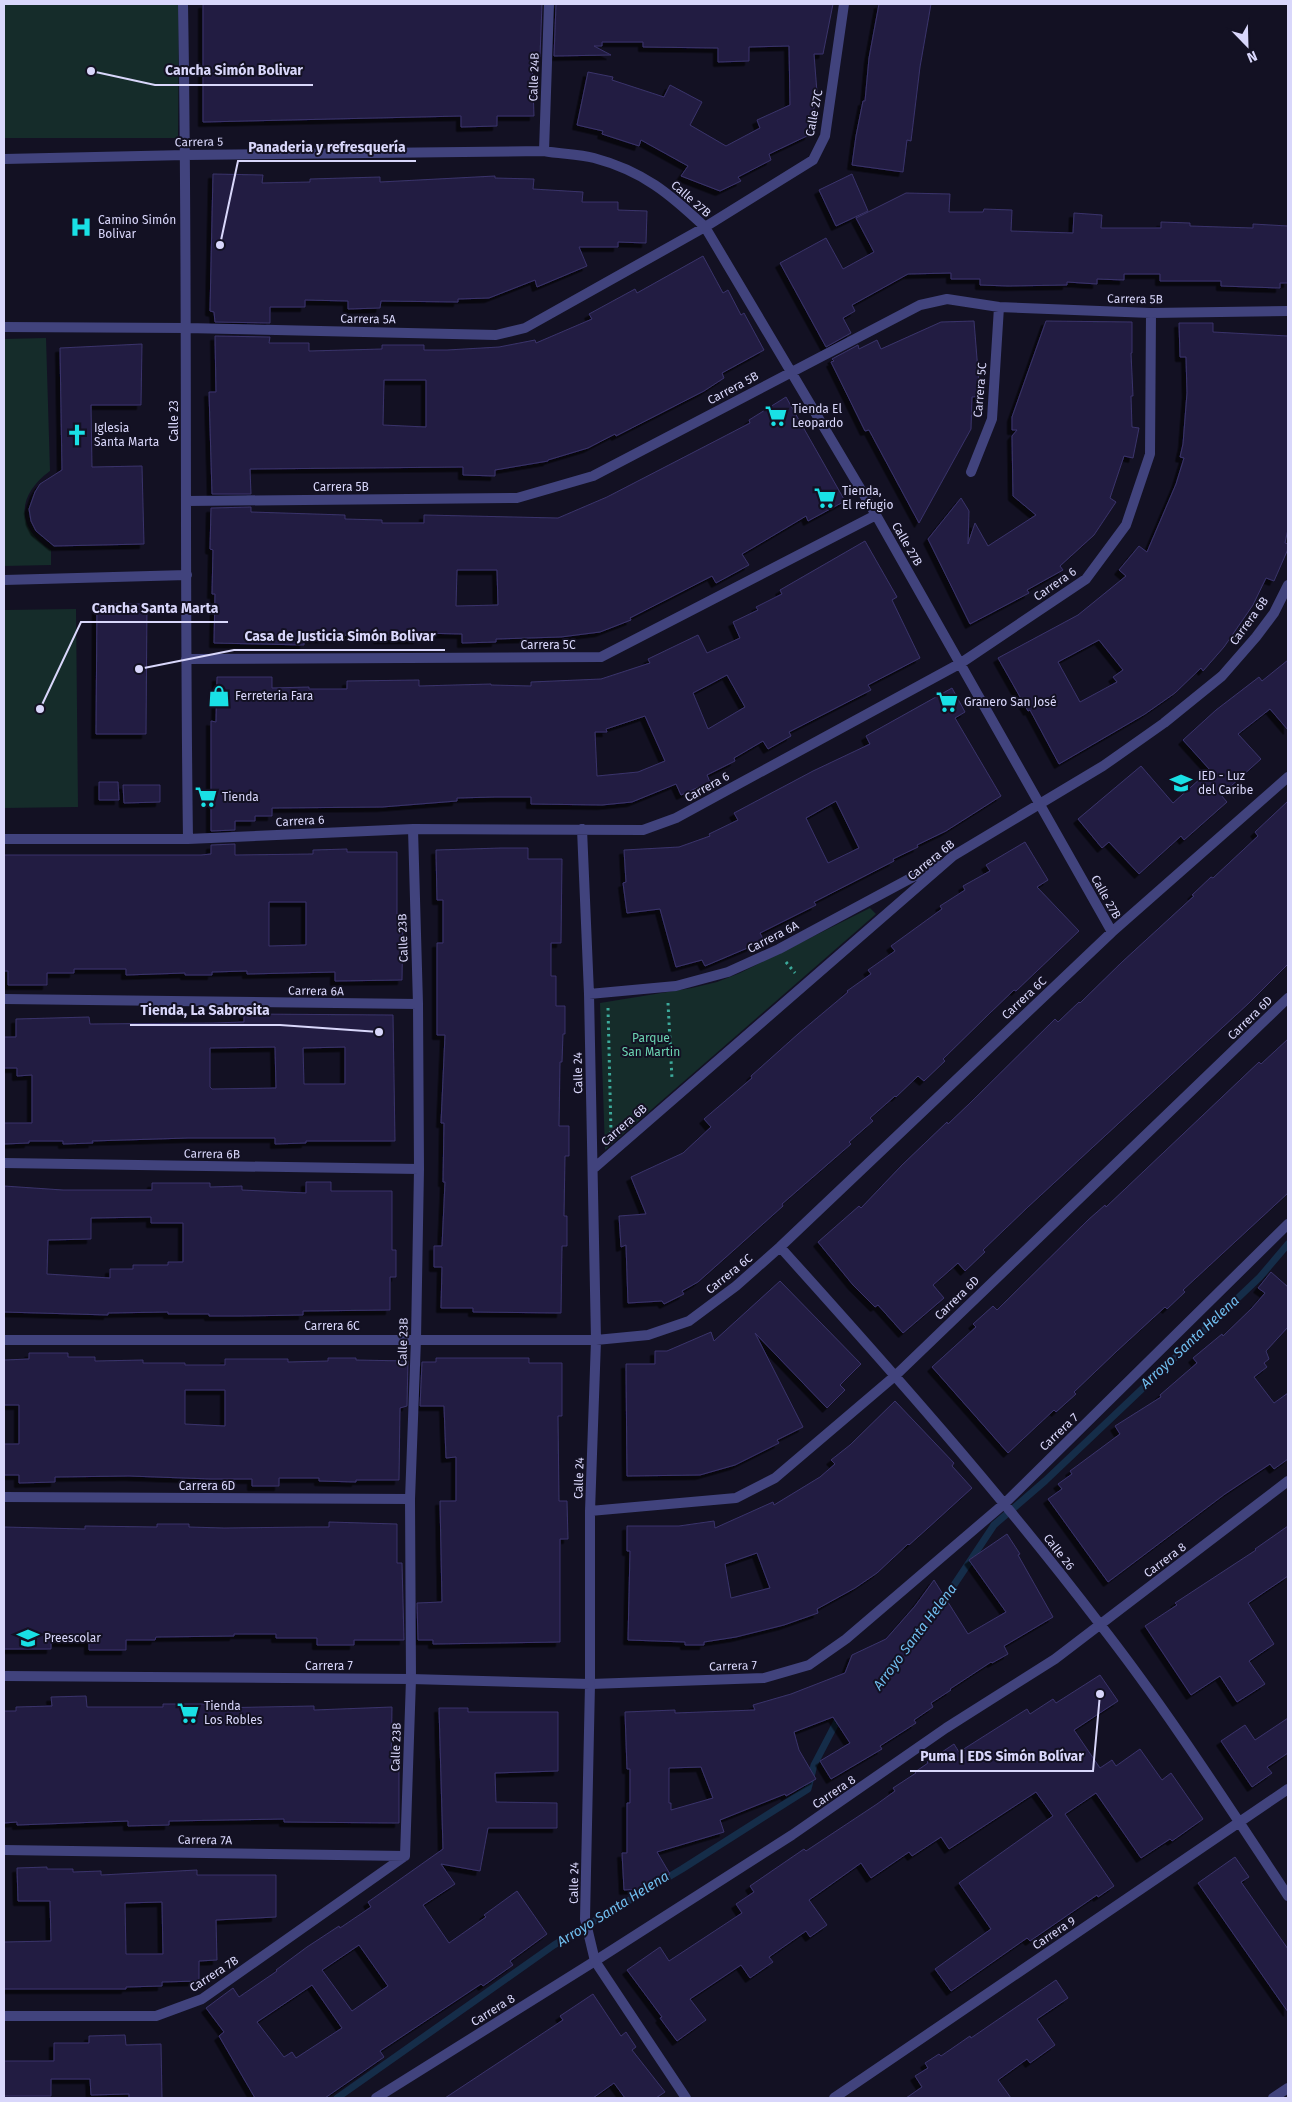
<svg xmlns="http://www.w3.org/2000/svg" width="1292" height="2102" viewBox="0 0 1292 2102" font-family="'Fira Sans',sans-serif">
<defs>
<filter id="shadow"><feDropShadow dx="-4.5" dy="4.5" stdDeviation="0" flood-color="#0009"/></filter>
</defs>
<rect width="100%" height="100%" fill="#131123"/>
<path fill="#152c2a" d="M4,4h175l-1,134h-174z
M46,338l4,133c-34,25 -34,56 1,79v15l-47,1v-227z
M76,609l2,198 -74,1v-198z
M870,908l6,6 -271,236 -5,-147 92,-15 25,-6 23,-9z"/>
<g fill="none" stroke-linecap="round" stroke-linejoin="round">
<path stroke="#152d49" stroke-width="7" d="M940,1606l54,-81 51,-44 215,-204 28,-33
M337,2098l217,-153 128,-76 126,-80 6,-24 23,-44 6,-4"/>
</g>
<path fill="#231f42" stroke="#3a336b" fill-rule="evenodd" filter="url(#shadow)" d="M203,4h339l-2,53h-8l2,59h-37v10l-36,1v-11l-258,6z
M556,4h277l-10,50h-9l3,38 -8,43 -40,19 2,6 -33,17 3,4 -21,10 -39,-15 7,-10 -47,-26 -2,6 -37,-12 1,-3 -26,-6 11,-53 25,5 -1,3 52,17 6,-12 32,17 -12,23 36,21 34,-18 -3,-8 33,-15 -1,-59 -40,1v14l-31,1v-14l-75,-1v-5h-41v4h-8l17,9 -57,1z
M879,4h52l-11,63 -9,74 -4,-1 -4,32 -51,-7 4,-29 7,-35h2l4,-43z
M213,174l50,1 -1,8 48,-1v-3l70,-2v5l115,-6v2l39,1 -1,10 50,3 -1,10h36v8l29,1 -1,32 -28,-1v5h-39l8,19 -50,21 -2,-7 -46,18 -31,1v3l-77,-1 -1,7 -32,1v-8l-43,-1v7h-35v16l-55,-1 -1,-10 -4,-1z
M852,174l16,37 -32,15 -17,-36z
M906,193l44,1 -1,18h34l1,-3 28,1 -1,21 62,2 1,-20 28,2 -1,13h60v-6l29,1v3l63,2v-4l35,2v57h-8v5l-59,-2v-5h-61v-7h-36v6l-27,-1v5l-30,-2v3l-59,1 -28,-1v-6h-29v-6l-43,1 -56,31 3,6 -12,7 8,15 -25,14 -46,-84 46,-25 17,31 31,-17 -18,-34z
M703,256l20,37 5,-3 13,25 3,-2 20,37 -42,23 2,5 -20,13 -88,45 -1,-2 -27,14 -40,12v1l-53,9v6l-32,-1v-8l-213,2 1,25h-39l-3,-102h7l-1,-56 55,1 -1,6h40v8l73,-2v-4h42v5h23l52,-3 36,-7 1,3 56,-24 -3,-5 46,-25 2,4zM384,380h42v47l-43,-2z
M974,321l6,75 -8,1 -1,32 -52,94 -50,-93 -4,1 -34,-69 3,-1 -2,-2 26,-14 1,4 18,-9 4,9 60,-27z
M1046,321l86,1v31h-1l2,43h-2l1,31 7,1 -6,30 -9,-2 -14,42 6,4 -22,33 -34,31 3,4 -36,20 2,3 -59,31 -42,-85 33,-41 8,13 -1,33 7,-21 13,23 48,-31 -23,-19 -1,-60 5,-6h-5v-13z
M1179,323h34v9l75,4v193l-3,14 3,1v5l-14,32 -8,-3 -13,27 -29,42 -21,24 -2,-3 -26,25 -30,21 -86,50 -29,-54 -2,1 -30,-53 80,-43 48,-39 -7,-6 20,-24 8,6 29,-68 8,-26 -4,-1 3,-13 4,-51 -1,-36h-6zM1099,640l24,30 -10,7 4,5 -37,20 -22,-40z
M142,344l-1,61h-50l1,62 50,-1 2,78 -90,2 -18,-15 -5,-10 -2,-12 6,-17 5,-8 22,-14 -2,-122z
M786,397l59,104 -37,20 -2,-5 -64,38 7,11 -33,18 -4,-7 -82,42 1,2 -31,12 -39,5 -65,2v3l-34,1v-9l-44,-1v6h-40v-3l-39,-1v3h-35v7l-90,-2 1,-49h-3l1,-44 -3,-1 1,-41 40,-1v5l94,3v4l37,1v3h42v-8l134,3 49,-21 118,-61 25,-13 -1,-3zM457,570h40l1,35 -42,1z
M865,541l32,56 -5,3 28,58 -52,27 3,5 -82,42 2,4 -23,13 -5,-8 -29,17 1,3 -28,14 3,7 -29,13 -5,-11 -44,18 -30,3 -71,-1v-7h-36l-38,1v3l-75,6 -110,1v8h-17v5h-20v9l-24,1v-110l5,1 1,-45h55v11l37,-1v2h38v-8l72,-1v6l72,-2v1l40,1v-4l70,-3 49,-16 -2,-4 50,-24 9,18 33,-15 -7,-16 25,-12 -2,-3 26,-13 -2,-4zM727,675l18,32 -37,22 -15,-36zM645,716l20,45 -27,11 -41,4 -2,-44h12l-1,-3z
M97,604h50l-1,130h-50z
M1288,660v70l-18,-21 -32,25 23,25 -40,36 6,7 -43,38 -3,-4 -42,38 -30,-32 -7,6 -24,-29 63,-53 32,37 37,-33 -27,-30 33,-30 43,-33 3,4z
M952,688l13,24 -10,6 46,78 -55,35 -29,14 1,2 -25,12 1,2 -80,41 2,3 -56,28 4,8 -59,25 -3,-6 -26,7 -16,-58 -33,4 -4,-30 3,-1 -2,-32 55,-3 31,-11 -1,-2 29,-14 -4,-7 79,-42 57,-27 -4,-8zM836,801l23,47 -31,15 -22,-45z
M99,782h19l1,18h-20z
M123,785h37v17l-36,1z
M1288,801v163l-39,39 -221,204 -45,43 2,2 -20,19 -7,-8 -25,22 11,13 -41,35 -25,-28 -3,2 -22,-22 -35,-43 41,-36 2,2 41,-43 45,-43 1,2 21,-20 86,-85 3,3 21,-20 1,1 42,-41 72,-66 -2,-1 19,-18 2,1 45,-42 -3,-4z
M1025,842l23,38 -11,7 42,44 -63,60 -2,-1 -24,23 -47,46 2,2 -21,20 -6,-5 -22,21 -1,-1 -25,22 3,3 -24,21 2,2 -69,60 1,2 -49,44 -36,32 -16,9 2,3 -20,10 -2,-3 -34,2 -2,-58 -5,2 -2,-31 27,-2 -15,-37 52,-24 28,-26 -7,-8 48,-41 -1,-2 47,-42 50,-42 -1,-1 24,-17 -3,-4 27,-19 -4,-5 51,-37 -2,-3 25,-16 -2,-4 27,-15 -4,-6z
M235,844v11l78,-1v-4l34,-1v3h50v62h6l-1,66 -67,1v-9l-88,2v-3l-35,1v3h-27v-2l-59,2v-6h-52v4h-27v12h-39v-14h-4v-116h197l10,-1v-9zM269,902h37v43l-37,1z
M501,848h27v11h34l-1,84h-10v33h5v30h9v28h-2l-1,28h-2l-1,64h10v30h-4l-1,60h3v30h-5l-1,67 -88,-1v-4h-32l1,-41h-8v-21h8l3,-64h-2l1,-59h-3l4,-88h-8v-92h6v-43h-6l-1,-50z
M244,1014l149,1 2,126h-89v2l-31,1v-6h-87l-96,3 1,2 -30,1v-3h-34v2l-25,1v-21h28v-48l-15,1v-8h-13v-31h12v-18l73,-2 1,7 123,-1 31,-1zM275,1047l1,41 -64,1 -2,-2v-39zM345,1047v37h-41l-1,-36z
M1288,1039v154l-105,97 2,2 -18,17 -2,-2 -48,44 -43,41 2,2 -20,18 -2,-2 -46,43 -76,-86 44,-40 -3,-3 20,-18 4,4 91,-90 17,-15 1,2 153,-145 2,2z
M306,1182h25v9h61v59h4v27h-6v33l-87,1v4l-63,1h-31v-2h-41v-2l-60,1v2l-104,-3v-126l59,4h89v-7h58v4l32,-1v4l64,3zM151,1217v6h32v39h-15v3h-35v4h-23v9l-63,-4 1,-34 43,-1v-21z
M1271,1272l17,15v40l-22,24 3,8 -5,4 3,4 -13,10 20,26 14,-10v66l-14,10 -4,-5 -45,30 -117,88 -60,-83 14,-10 -4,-5 14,-10 -2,-3 50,-37 -5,-8 46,-29 -1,-2 37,-32 -4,-5 29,-24 1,2 29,-28 13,-15 -7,-5z
M780,1281l81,83 -21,21 5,5 -18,18 -72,-75 48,94 -26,13 2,3 -44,22 -35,10 -73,1 -1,-112h29v-13h12l44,-19 3,9z
M29,1353h39v4h27v4l48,-1v3h42v2h40v-6h63v3l40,-1v-3h28v2l52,1 -1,45 -7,2 -1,72h-43v2l-37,-1v-3h-40v8h-27v-7h-41l-82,-3 -74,1v5l-36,1v-8h-15v-31h15v-39h-15v-45l25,-1zM185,1390h40v36l-40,-2z
M436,1358h93v5h33v53h-4l1,85h8l1,38h-8v103l-127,2v-4h-15l-1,-37 25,-1 -2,-101h16v-44l-10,1 -2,-52h-24l2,-44h14z
M895,1401l59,62 -2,3 20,22 -44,40 -19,17 -1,-1 -31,29 -22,15 -38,21 1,4 -34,12 -48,12 -32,5v3h-19v-3l-57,-2 2,-89h-3v-25h52l35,-5 1,7 58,-26 1,3 46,-28 15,-13 -4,-4 19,-15zM757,1553l13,35 -39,10 -6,-34z
M329,1522l68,2v39h5l2,77h-50v5h-37v-7h-41v-4h-42v2l-78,1 -1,3h-29v10h-37v-8h-38v7h-47v-122l81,2v-3l72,1v-3h32v3l35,1 87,-1h18z
M1288,1526v50l-40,27 26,41 -25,17 16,23 -28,18 -17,-26 -29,19 -46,-69 32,-21 -2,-2 81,-53 -1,-1z
M1007,1534l13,20 -2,1 35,62 -49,29 4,8 -16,9 -1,-1 -41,27 1,1 -20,13 2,4 -19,13 2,3 -36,23 2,3 -51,30 -11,-18 30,-18 -17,-26 -39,15 5,18 17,29 -30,17 -1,-2 -65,26 4,12 -67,20 13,22 -28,15 -18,1 -2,-37h5v-50h3v-34h-3l-2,-57 50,-2v3l80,-3 -2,-5 38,-11 54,-21 7,-18 34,-16 29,-33 19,-26 34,54 38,-22 -37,-52zM701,1767l12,31 -42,12v-7h-2v-35z
M1100,1675l18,26 -44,29 26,38 12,-8 4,6 24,-17 22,31 9,-7 32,46 -31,22 -2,-2 -29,19 -45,-65 -31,21 49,72 -16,11 -1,-2 -67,46 -3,-3 -76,53 -16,-22 56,-40 -32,-46 94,-67 -17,-24 -87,57 -8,-12 -29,19 -3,-4 -38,26 -10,-15 -52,37 18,25 -17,12 -4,-6 -37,26 4,5 -23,16 -9,-13 -51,34 16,21 -29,21 -17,-23 2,-1 -35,-47 33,-23 9,14 73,-48 -6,-9 18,-12 -4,-6 54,-37 2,2 71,-47 18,-13 -2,-3 23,-15 -1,-1 13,-9 -1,-1 27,-18 5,8 68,-43 3,5 23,-15 3,4z
M86,1696l1,11h76v-3h49v4l102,-2v4l78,-3 -1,62h8v54l-115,-1v-3l-115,2v4l-41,1v-5l-111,4v-3l-13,1v-112h12v-4l36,-1 -1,-9z
M439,1708h29v4h90v59l-63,2 1,29 61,1v25h-69l-8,43 -39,-7 14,20 -32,21 26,38 37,-26 -2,-2 33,-24 30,43 -37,27 3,4 -30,21 -2,-2 -101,67 4,6 -59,41h-70l-36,-62 5,-4 -18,-24 27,-20 6,9 38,-26 -1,-1 31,-23 32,-21 1,2 31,-21 -3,-5 75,-53zM359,1945l29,41 -36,25 -30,-41zM312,1985l30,43 -46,30 -4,-6 -8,5 -27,-35z
M1288,1718v35l-21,14 5,6 -20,14 -31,-46 24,-16 10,15z
M1235,1857l14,20 -8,5 47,67v63l-90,-129z
M47,1867v2h26v3l28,-1v4l96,-5v5h79v42l-60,3 1,40 -18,1v20l-37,1v4l-36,1v2h-122v-47l47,-1 -1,-40h-32l-1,-33zM162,1902l1,52h-37l-1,-51z
M1056,1980l12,18 -31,21 18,26 -25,18 -3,-4 -29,21 13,18h-105l16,-11 -7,-11 13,-8 -3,-5 14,-9 2,2 29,-20 1,2z
M593,1994l28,42 5,-4 10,15 -4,3 33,42 -9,6h-31l-11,-15 -21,15h-148l118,-78 -3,-4z
M125,2035l1,10 35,-1 1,54h-33v-4l-38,1 -1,-16h-39v17h-47v-35h50v-18h35v-7z"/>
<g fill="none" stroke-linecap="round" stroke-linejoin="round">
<path stroke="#3caa9b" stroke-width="3" stroke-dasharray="2.5 4" stroke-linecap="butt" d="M786,962l9,11
M668,1003l4,76
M608,1008l3,124"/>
<path stroke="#41437d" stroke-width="10" d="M183,4c5,278 1,556 5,835
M544,151l5,-147
M4,159l182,-4 358,-4c16,3 34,3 50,7 49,13 76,36 111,69l171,288 236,417
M4,327l182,1 310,7 29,-7 180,-101 108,-67 12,-24 19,-132
M971,472l21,-53 7,-112
M187,501l330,-3 76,-22 327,-171 27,-6 52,8 152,6 137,-2
M4,580l183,-5
M186,659l415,-2 275,-142
M582,829l7,165 7,346 -6,171v173l174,-6 45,-13 37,-26 159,-136 283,-279
M4,839h184l225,-10 230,1 33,-12 285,-155 125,-84 40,-54 24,-71 1,-141
M589,994l87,-8 52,-14 51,-23 158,-85
M4,999l414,5
M4,1163l415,6
M593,1169l360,-313 150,-90 61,-43 58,-47 34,-39 18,-24 14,-28
M780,1247c110,122 219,245 319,376 68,87 128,181 189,273
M4,1340h592l52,-5 41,-14 47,-35 44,-39 332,-315 176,-155
M4,1497l406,2
M590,1511l146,-13 39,-20 121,-103 392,-377
M4,1850l401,6
M405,1856l6,-177 -1,-180 6,-160 3,-170 -1,-165 -5,-175
M4,2016h152l46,-17 203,-143
M376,2098l219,-137 197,-126 154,-107 109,-69 233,-178
M834,2098l454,-309"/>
<path stroke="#41437d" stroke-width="10" d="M4,1676l407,3 179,5 -5,235 10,42 91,137
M1273,2098l15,-10"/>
</g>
<defs>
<g id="hospital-bare" transform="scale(1.725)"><path d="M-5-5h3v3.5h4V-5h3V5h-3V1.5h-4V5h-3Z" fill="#19e0e5" stroke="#131123" stroke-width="2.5" paint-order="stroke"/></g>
<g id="supermarket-bare" transform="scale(1.725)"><path d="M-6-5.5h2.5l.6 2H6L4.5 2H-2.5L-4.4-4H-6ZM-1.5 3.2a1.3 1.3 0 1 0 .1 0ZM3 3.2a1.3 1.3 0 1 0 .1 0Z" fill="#19e0e5" stroke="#131123" stroke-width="2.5" paint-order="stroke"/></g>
<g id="church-bare" transform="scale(1.725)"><path d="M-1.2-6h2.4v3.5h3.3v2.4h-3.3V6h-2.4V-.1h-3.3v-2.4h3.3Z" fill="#19e0e5" stroke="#131123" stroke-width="2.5" paint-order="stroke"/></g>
<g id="shop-bare" transform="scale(1.725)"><path d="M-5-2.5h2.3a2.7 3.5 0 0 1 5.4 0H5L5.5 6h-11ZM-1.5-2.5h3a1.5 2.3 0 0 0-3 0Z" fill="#19e0e5" stroke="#131123" stroke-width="2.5" paint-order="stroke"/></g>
<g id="school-bare" transform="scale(1.725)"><path d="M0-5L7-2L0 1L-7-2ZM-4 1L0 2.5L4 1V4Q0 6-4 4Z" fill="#19e0e5" stroke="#131123" stroke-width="2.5" paint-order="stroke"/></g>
</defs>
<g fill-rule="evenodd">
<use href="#hospital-bare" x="81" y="227"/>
<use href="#supermarket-bare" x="776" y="416"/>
<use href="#church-bare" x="77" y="435"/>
<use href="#supermarket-bare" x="825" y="498"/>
<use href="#shop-bare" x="219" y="696"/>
<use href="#supermarket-bare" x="947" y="702"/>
<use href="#school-bare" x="1181" y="783"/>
<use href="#supermarket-bare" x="206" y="797"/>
<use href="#school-bare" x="28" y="1638"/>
<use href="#supermarket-bare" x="188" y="1713"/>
</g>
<g text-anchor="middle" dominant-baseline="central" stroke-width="4" stroke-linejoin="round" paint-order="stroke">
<g font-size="12" fill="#d9d7fb" stroke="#131123">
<text transform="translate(534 77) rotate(-88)">Calle 24B</text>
<text transform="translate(814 113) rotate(-79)">Calle 27C</text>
<text transform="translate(199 142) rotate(-1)">Carrera 5</text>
<text transform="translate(691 199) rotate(41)">Calle 27B</text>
<text transform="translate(1135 299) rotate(1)">Carrera 5B</text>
<text transform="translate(368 319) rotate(1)">Carrera 5A</text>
<text transform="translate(733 388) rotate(-28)">Carrera 5B</text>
<text transform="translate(980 390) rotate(-85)">Carrera 5C</text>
<text transform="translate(174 421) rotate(-90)">Calle 23</text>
<text x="341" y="487">Carrera 5B</text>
<text transform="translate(907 544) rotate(60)">Calle 27B</text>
<text transform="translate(1055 584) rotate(-35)">Carrera 6</text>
<text transform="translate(1249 621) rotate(-54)">Carrera 6B</text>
<text x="548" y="645">Carrera 5C</text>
<text transform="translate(707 787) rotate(-29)">Carrera 6</text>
<text transform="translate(300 821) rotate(-3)">Carrera 6</text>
<text transform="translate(931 860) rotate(-39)">Carrera 6B</text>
<text transform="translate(1106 897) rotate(61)">Calle 27B</text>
<text transform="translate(773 937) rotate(-27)">Carrera 6A</text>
<text transform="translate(403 938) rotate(-92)">Calle 23B</text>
<text transform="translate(316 991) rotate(1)">Carrera 6A</text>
<text transform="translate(1024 998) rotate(-43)">Carrera 6C</text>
<text transform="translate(1250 1018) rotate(-44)">Carrera 6D</text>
<text transform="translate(578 1073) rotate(-91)">Calle 24</text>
<text transform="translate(624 1125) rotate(-41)">Carrera 6B</text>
<text transform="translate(212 1154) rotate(1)">Carrera 6B</text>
<text transform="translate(729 1274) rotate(-39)">Carrera 6C</text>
<text transform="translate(957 1298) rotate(-44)">Carrera 6D</text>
<text x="332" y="1326">Carrera 6C</text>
<text transform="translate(403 1342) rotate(-88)">Calle 23B</text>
<text transform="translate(1059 1432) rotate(-44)">Carrera 7</text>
<text transform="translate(579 1478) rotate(-88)">Calle 24</text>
<text x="207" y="1486">Carrera 6D</text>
<text transform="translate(1059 1552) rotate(52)">Calle 26</text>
<text transform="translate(1165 1560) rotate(-37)">Carrera 8</text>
<text x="329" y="1666">Carrera 7</text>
<text transform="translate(733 1666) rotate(-2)">Carrera 7</text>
<text transform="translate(396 1747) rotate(-88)">Calle 23B</text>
<text transform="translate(834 1792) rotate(-34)">Carrera 8</text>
<text transform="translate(205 1840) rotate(1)">Carrera 7A</text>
<text transform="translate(574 1883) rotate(-89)">Calle 24</text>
<text transform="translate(1054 1933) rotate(-34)">Carrera 9</text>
<text transform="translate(214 1974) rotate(-33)">Carrera 7B</text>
<text transform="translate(493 2010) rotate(-32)">Carrera 8</text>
</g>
<g font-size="12" fill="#d9d7fb" stroke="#131123" text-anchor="start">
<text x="98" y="220">Camino Simón<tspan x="98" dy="14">Bolivar</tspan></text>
<text x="792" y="409">Tienda El<tspan x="792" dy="14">Leopardo</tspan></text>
<text x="94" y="428">Iglesia<tspan x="94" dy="14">Santa Marta</tspan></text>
<text x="842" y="491">Tienda,<tspan x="842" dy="14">El refugio</tspan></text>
<text x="235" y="696">Ferreteria Fara</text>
<text x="964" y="702">Granero San José</text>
<text x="1198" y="776">IED - Luz<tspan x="1198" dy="14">del Caribe</tspan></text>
<text x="222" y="797">Tienda</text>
<text x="44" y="1638">Preescolar</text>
<text x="204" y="1706">Tienda<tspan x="204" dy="14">Los Robles</tspan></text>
</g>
<g font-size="12" fill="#6bd3b1" stroke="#131123">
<text x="651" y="1038">Parque<tspan x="651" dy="14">San Martin</tspan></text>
</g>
<g font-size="14" font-style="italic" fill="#70bef0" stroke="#131123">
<text transform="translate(1190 1342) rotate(-43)">Arroyo Santa Helena</text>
<text transform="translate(915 1637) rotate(-53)">Arroyo Santa Helena</text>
<text transform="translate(613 1909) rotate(-32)">Arroyo Santa Helena</text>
</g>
</g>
<path fill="none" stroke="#d9d7fb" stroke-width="2" d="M91 71L155 85H313M220 245L238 161H416M40 709L81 622H228M139 669L234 650H445M379 1032L280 1025H130M1100 1694L1093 1771H910"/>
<g fill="#d9d7fb" stroke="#131123" stroke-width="2">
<circle cx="91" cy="71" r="5"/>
<circle cx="220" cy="245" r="5"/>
<circle cx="40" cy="709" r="5"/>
<circle cx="139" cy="669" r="5"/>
<circle cx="379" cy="1032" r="5"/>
<circle cx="1100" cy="1694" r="5"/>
</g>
<g font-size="14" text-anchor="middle" font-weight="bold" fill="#d9d7fb" stroke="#131123" stroke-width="4" stroke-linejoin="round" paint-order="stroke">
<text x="234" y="75">Cancha Simón Bolivar</text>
<text x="327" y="152">Panaderia y refresquería</text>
<text x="155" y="613">Cancha Santa Marta</text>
<text x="340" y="641">Casa de Justicia Simón Bolivar</text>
<text x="205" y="1015">Tienda, La Sabrosita</text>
<text x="1002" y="1761">Puma | EDS Simón Bolívar</text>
</g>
<rect width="1292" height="2102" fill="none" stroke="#d9d7fb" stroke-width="10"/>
<g transform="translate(1247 45) rotate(157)" stroke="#131123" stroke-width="4" paint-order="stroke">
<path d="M0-4L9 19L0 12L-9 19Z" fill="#d9d7fb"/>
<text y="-8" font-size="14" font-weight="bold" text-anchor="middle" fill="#d9d7fb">N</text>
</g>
</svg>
